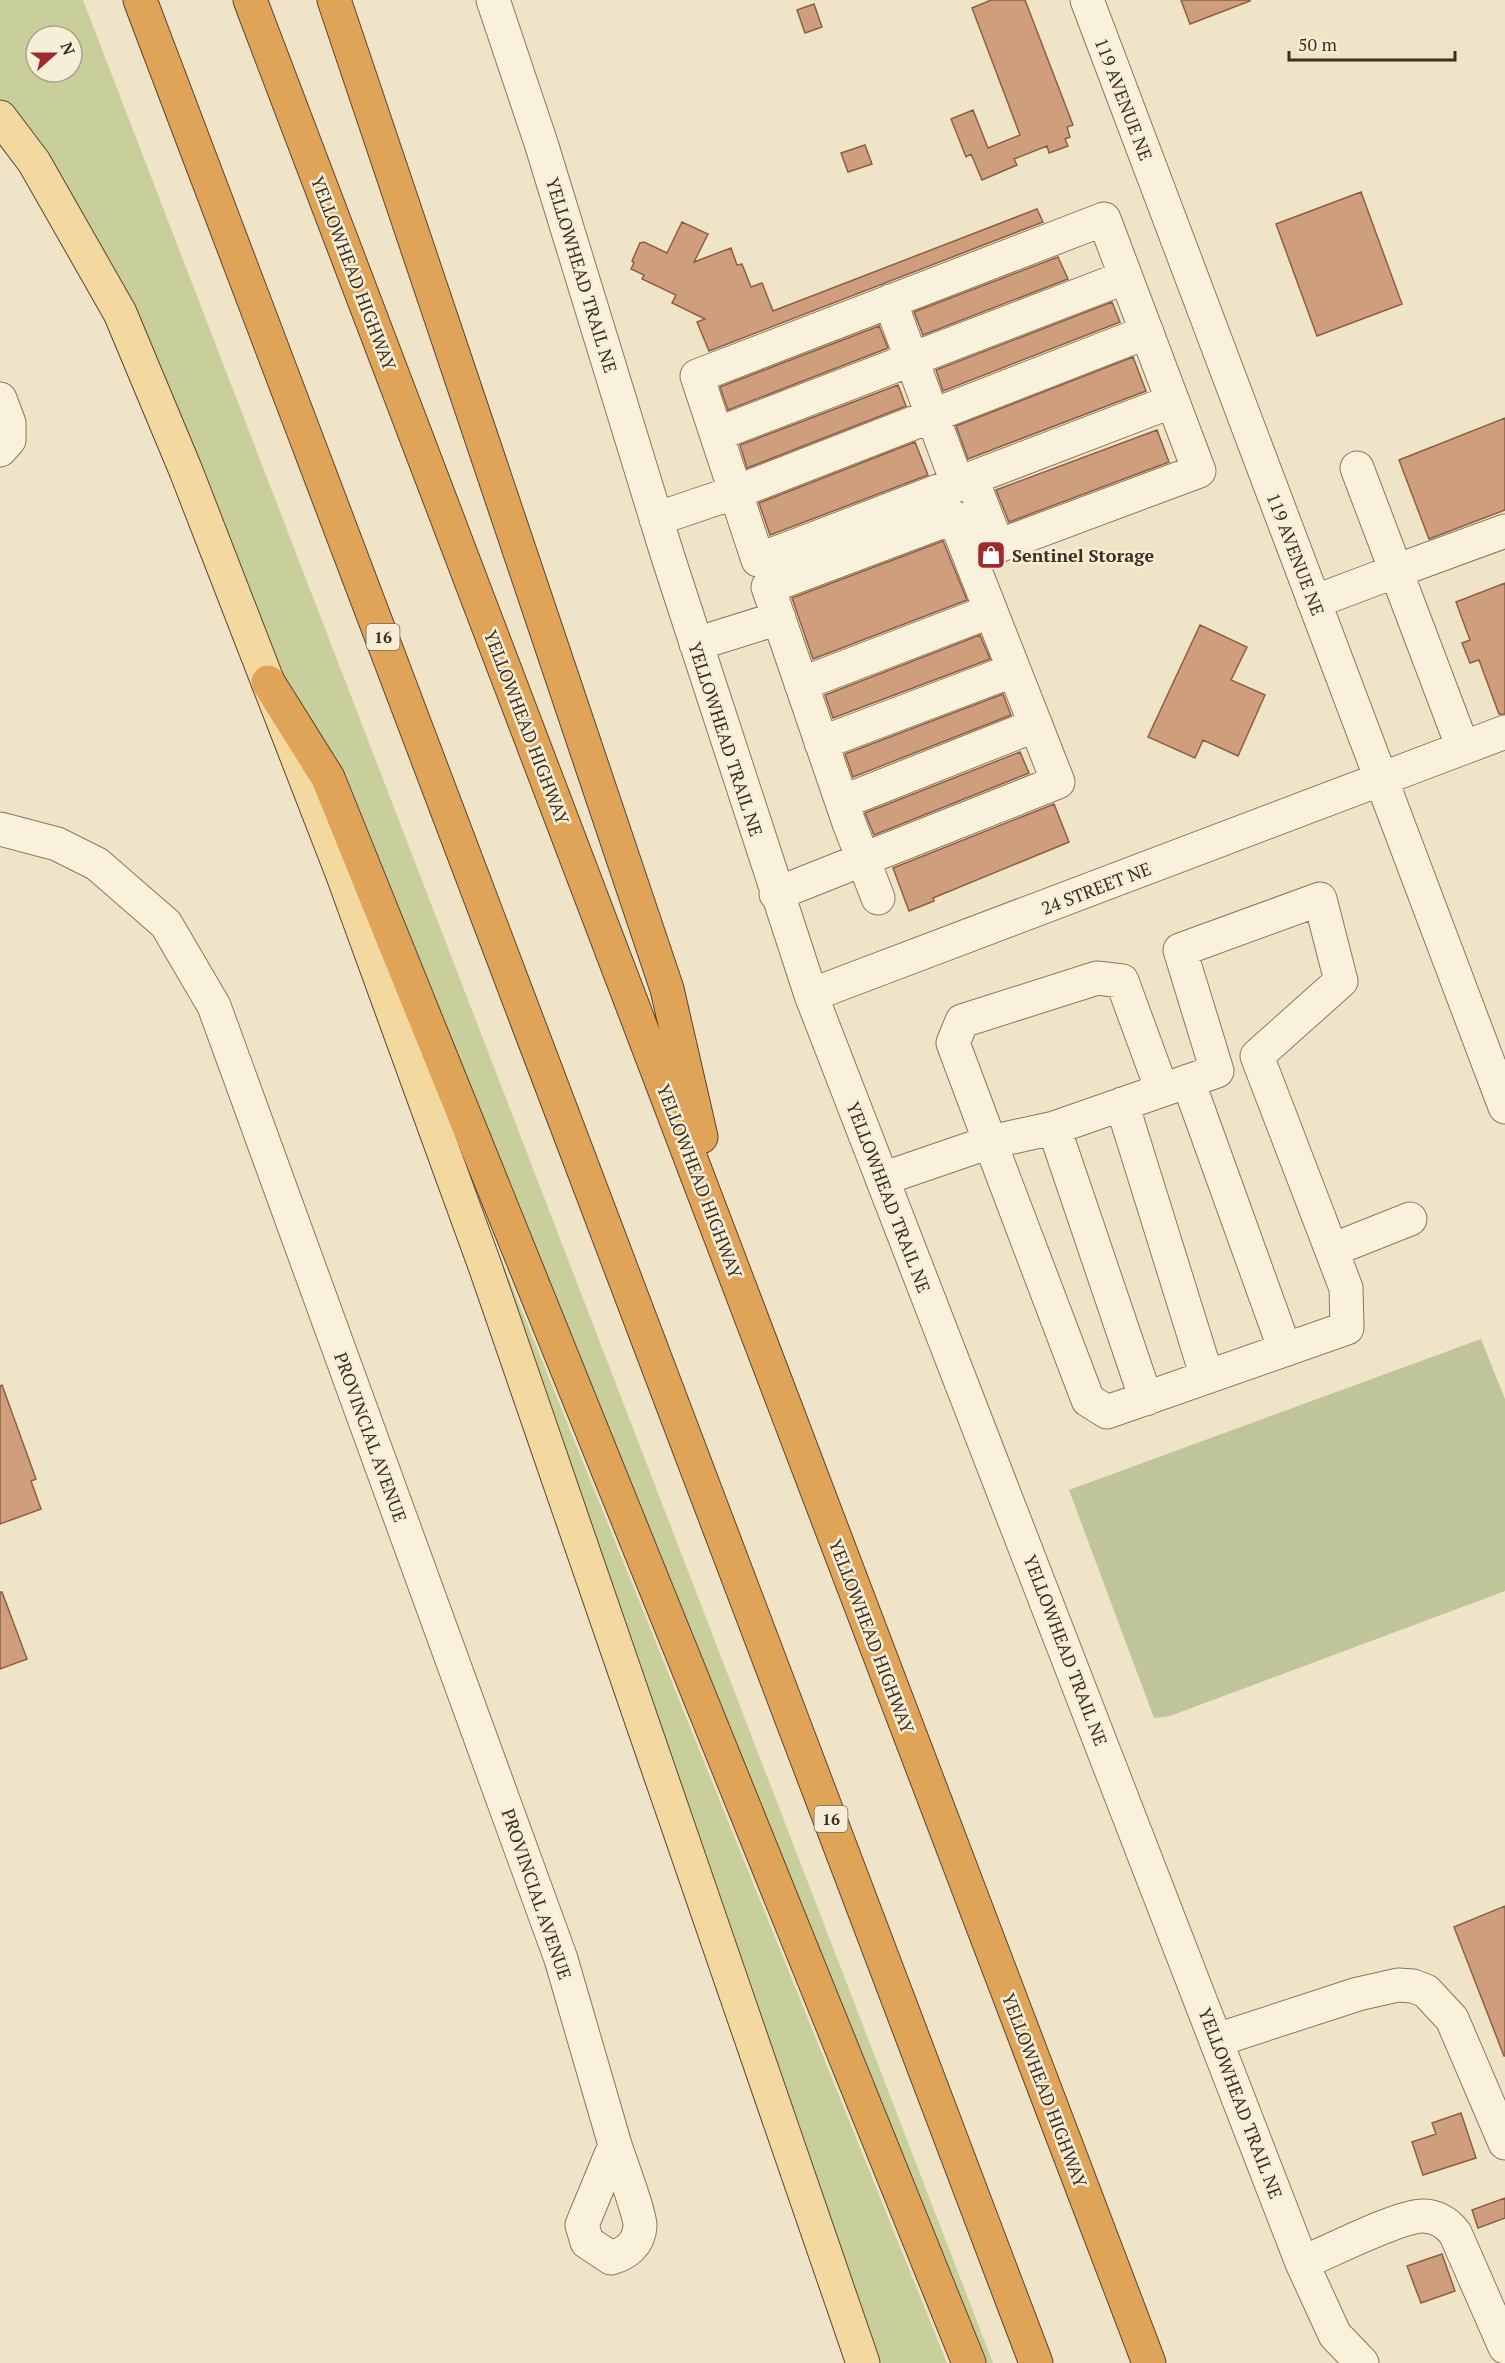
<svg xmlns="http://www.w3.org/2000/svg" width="1505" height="2363" viewBox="0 0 1505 2363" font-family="'PT Serif',serif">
<rect width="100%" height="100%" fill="#f0e4c8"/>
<path fill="#c9cf9b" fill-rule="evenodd" d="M0,0h83l910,2363h-6l-192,-474 -522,-1238 -138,-342 -33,-62 -45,-72 -57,-76zM36,36h36v36h-36z
M499,1254l448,1109h-66z"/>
<path fill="#bfc49a" d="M1481,1339l24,60v192l-335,125 -16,2 -85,-228z"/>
<path fill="#cf9f7d" stroke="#8d5f41" stroke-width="1.5" d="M991,0h34l48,125 -6,2 3,10 -5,2 3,7 -19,7 -2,-7 -33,13 3,6 -35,15 -11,-26 -5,3 -15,-38 22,-9 15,38 32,-13 -48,-127z
M1181,0h68l1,1 -60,23z
M814,4l8,23 -17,6 -8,-23z
M865,145l7,19 -24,8 -7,-19z
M1361,192l41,112 -85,32 -41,-112z
M1037,209l6,13 -334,129 -12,-29 8,-3 -33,-16 4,-8 -34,-16 2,-4 -13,-6 3,-6 -2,-2 8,-18 4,-1 23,11 15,-31 26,12 -14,28 37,-14 6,17 5,-1 9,23 11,-4 11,28z
M1058,257l10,22 -145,56 -9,-23z
M1112,302l8,20 -177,69 -7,-21z
M879,326l9,22 -160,62 -8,-23z
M1133,357l13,34 -178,68 -12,-33z
M898,385l8,21 -159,62 -7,-23z
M1505,418v92l-76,29 -30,-79z
M1157,430l12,32 -160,60 -13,-32z
M915,442l13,33 -158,60 -11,-32z
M943,541l24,59 -154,59 -21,-61z
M1505,583v131h-6l-20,-54 -9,3 -8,-20 8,-3 -14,-38z
M1200,625l47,22 -16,33 34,15 -27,61 -35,-16 -8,18 -47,-21z
M980,635l10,24 -157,59 -8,-23z
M1003,694l8,21 -158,62 -8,-23z
M1020,752l9,21 -155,62 -9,-22z
M1054,804l15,38 -136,56 1,3 -25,10 -16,-43z
M2,1385l34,94 -5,2 10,28 -41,15v-138z
M0,1592h2l25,67 -27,10z
M1505,1906v150h-1l-50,-129z
M1461,2113l15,45 -53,17 -11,-33 24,-8 -4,-11z
M1505,2198v20l-27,10 -6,-18z
M1442,2254l13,37 -34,12 -14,-37z"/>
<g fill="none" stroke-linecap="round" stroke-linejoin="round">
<g stroke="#8d765c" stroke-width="35">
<path id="minor" d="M493,0l48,143 126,411 144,441 491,1268 33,72 27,28
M1087,0l418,1107
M890,301l68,184
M0,399l9,24v17l-9,10
M717,434l409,-157
M972,480l26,66 201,-75 -95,-252 -407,157 61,184 415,-159
M656,519l80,-27 411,-160
M1314,602l82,-31 -39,-103
M696,644l83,-26
M801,684l190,-73
M821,743l193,-73
M1463,748l42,-16
M842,802l194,-77
M0,829l57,15 40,20 69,60 48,82 347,953 54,186
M776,894c94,-37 188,-75 282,-112l-104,-265 -186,70 81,236 29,75
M811,995l652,-247 -67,-177 109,-40
M1188,1081l97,269
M1122,1104l85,273
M1054,1128l92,271
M882,1179l108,-37 98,258 19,12 240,-84 -1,-40 -89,-232 84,-75 -21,-82 -140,51 37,121 -163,57 -64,14 -37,-99 9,-22 135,-43 25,3 40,109
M1332,1250l78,-31
M1217,2040l141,-46 40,-9 15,1 13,5 26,28 53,124
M615,2145c5,16 25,68 25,81 -1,18 -14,28 -29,32l-24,-16 -5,-17z
M1302,2263c27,-11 96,-47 121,-47 13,0 24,7 32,17l50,114"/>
</g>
<g stroke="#5b4430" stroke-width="35">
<path id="major" d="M0,117l34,45 86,151 66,158 156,402 143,393 378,1097"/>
</g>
<g stroke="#5b4430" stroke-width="35">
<path id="highway" d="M140,0l896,2363
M250,0l899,2363
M334,0l333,989 34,148
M268,682l60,96 641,1585"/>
</g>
<use href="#minor" stroke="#faf1dc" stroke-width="33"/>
<use href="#major" stroke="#f3d9a0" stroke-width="33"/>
<use href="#highway" stroke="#e0a458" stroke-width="33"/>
</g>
<defs>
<g id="shop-square" transform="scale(1.5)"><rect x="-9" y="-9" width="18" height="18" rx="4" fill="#9e2a2b" stroke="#f7eed8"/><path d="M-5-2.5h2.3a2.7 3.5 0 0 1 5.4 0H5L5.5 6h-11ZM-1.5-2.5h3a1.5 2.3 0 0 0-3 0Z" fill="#fff"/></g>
</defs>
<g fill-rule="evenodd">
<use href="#shop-square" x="991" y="555"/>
</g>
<g text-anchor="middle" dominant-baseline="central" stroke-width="5" stroke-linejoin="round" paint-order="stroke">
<g fill="#f7eed8" stroke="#756857" stroke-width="1.5">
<rect x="366.5" y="624" width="33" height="26" rx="4.5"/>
<rect x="814.5" y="1806" width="33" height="26" rx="4.5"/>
</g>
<g font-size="16" font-weight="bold" fill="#3d2e20">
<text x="383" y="637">16</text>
<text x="831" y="1819">16</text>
</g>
<g font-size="18" fill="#3d2e20" stroke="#f7eed8">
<text transform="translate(1124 99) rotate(69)">119 AVENUE NE</text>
<text transform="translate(354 273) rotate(69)">YELLOWHEAD HIGHWAY</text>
<text transform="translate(582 275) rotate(73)">YELLOWHEAD TRAIL NE</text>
<text transform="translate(1296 554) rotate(69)">119 AVENUE NE</text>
<text transform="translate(527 727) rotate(69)">YELLOWHEAD HIGHWAY</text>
<text transform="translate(726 739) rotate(72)">YELLOWHEAD TRAIL NE</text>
<text transform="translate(1096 888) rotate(-21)">24 STREET NE</text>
<text transform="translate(700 1181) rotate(69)">YELLOWHEAD HIGHWAY</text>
<text transform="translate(889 1197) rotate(69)">YELLOWHEAD TRAIL NE</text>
<text transform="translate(371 1437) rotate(70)">PROVINCIAL AVENUE</text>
<text transform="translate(872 1636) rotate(69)">YELLOWHEAD HIGHWAY</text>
<text transform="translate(1066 1650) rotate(69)">YELLOWHEAD TRAIL NE</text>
<text transform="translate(537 1894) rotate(71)">PROVINCIAL AVENUE</text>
<text transform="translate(1045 2090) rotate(69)">YELLOWHEAD HIGHWAY</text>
<text transform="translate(1241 2103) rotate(69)">YELLOWHEAD TRAIL NE</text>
</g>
<g font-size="18" font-weight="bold" fill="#3d2e20" stroke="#f7eed8" text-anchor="start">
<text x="1012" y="555">Sentinel Storage</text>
</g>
</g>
<g transform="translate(54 54) rotate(69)"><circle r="28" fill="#f7eed8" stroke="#ada18e" stroke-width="1.5"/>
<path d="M0-4.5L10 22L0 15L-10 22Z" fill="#9e2a2b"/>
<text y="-9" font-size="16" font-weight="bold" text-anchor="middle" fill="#3d2e20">N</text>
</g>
<path d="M1289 51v9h166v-9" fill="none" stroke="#3d2e20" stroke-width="3"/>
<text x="1298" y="51" font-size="18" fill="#3d2e20" stroke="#f7eed8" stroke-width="4.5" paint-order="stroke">50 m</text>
</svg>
